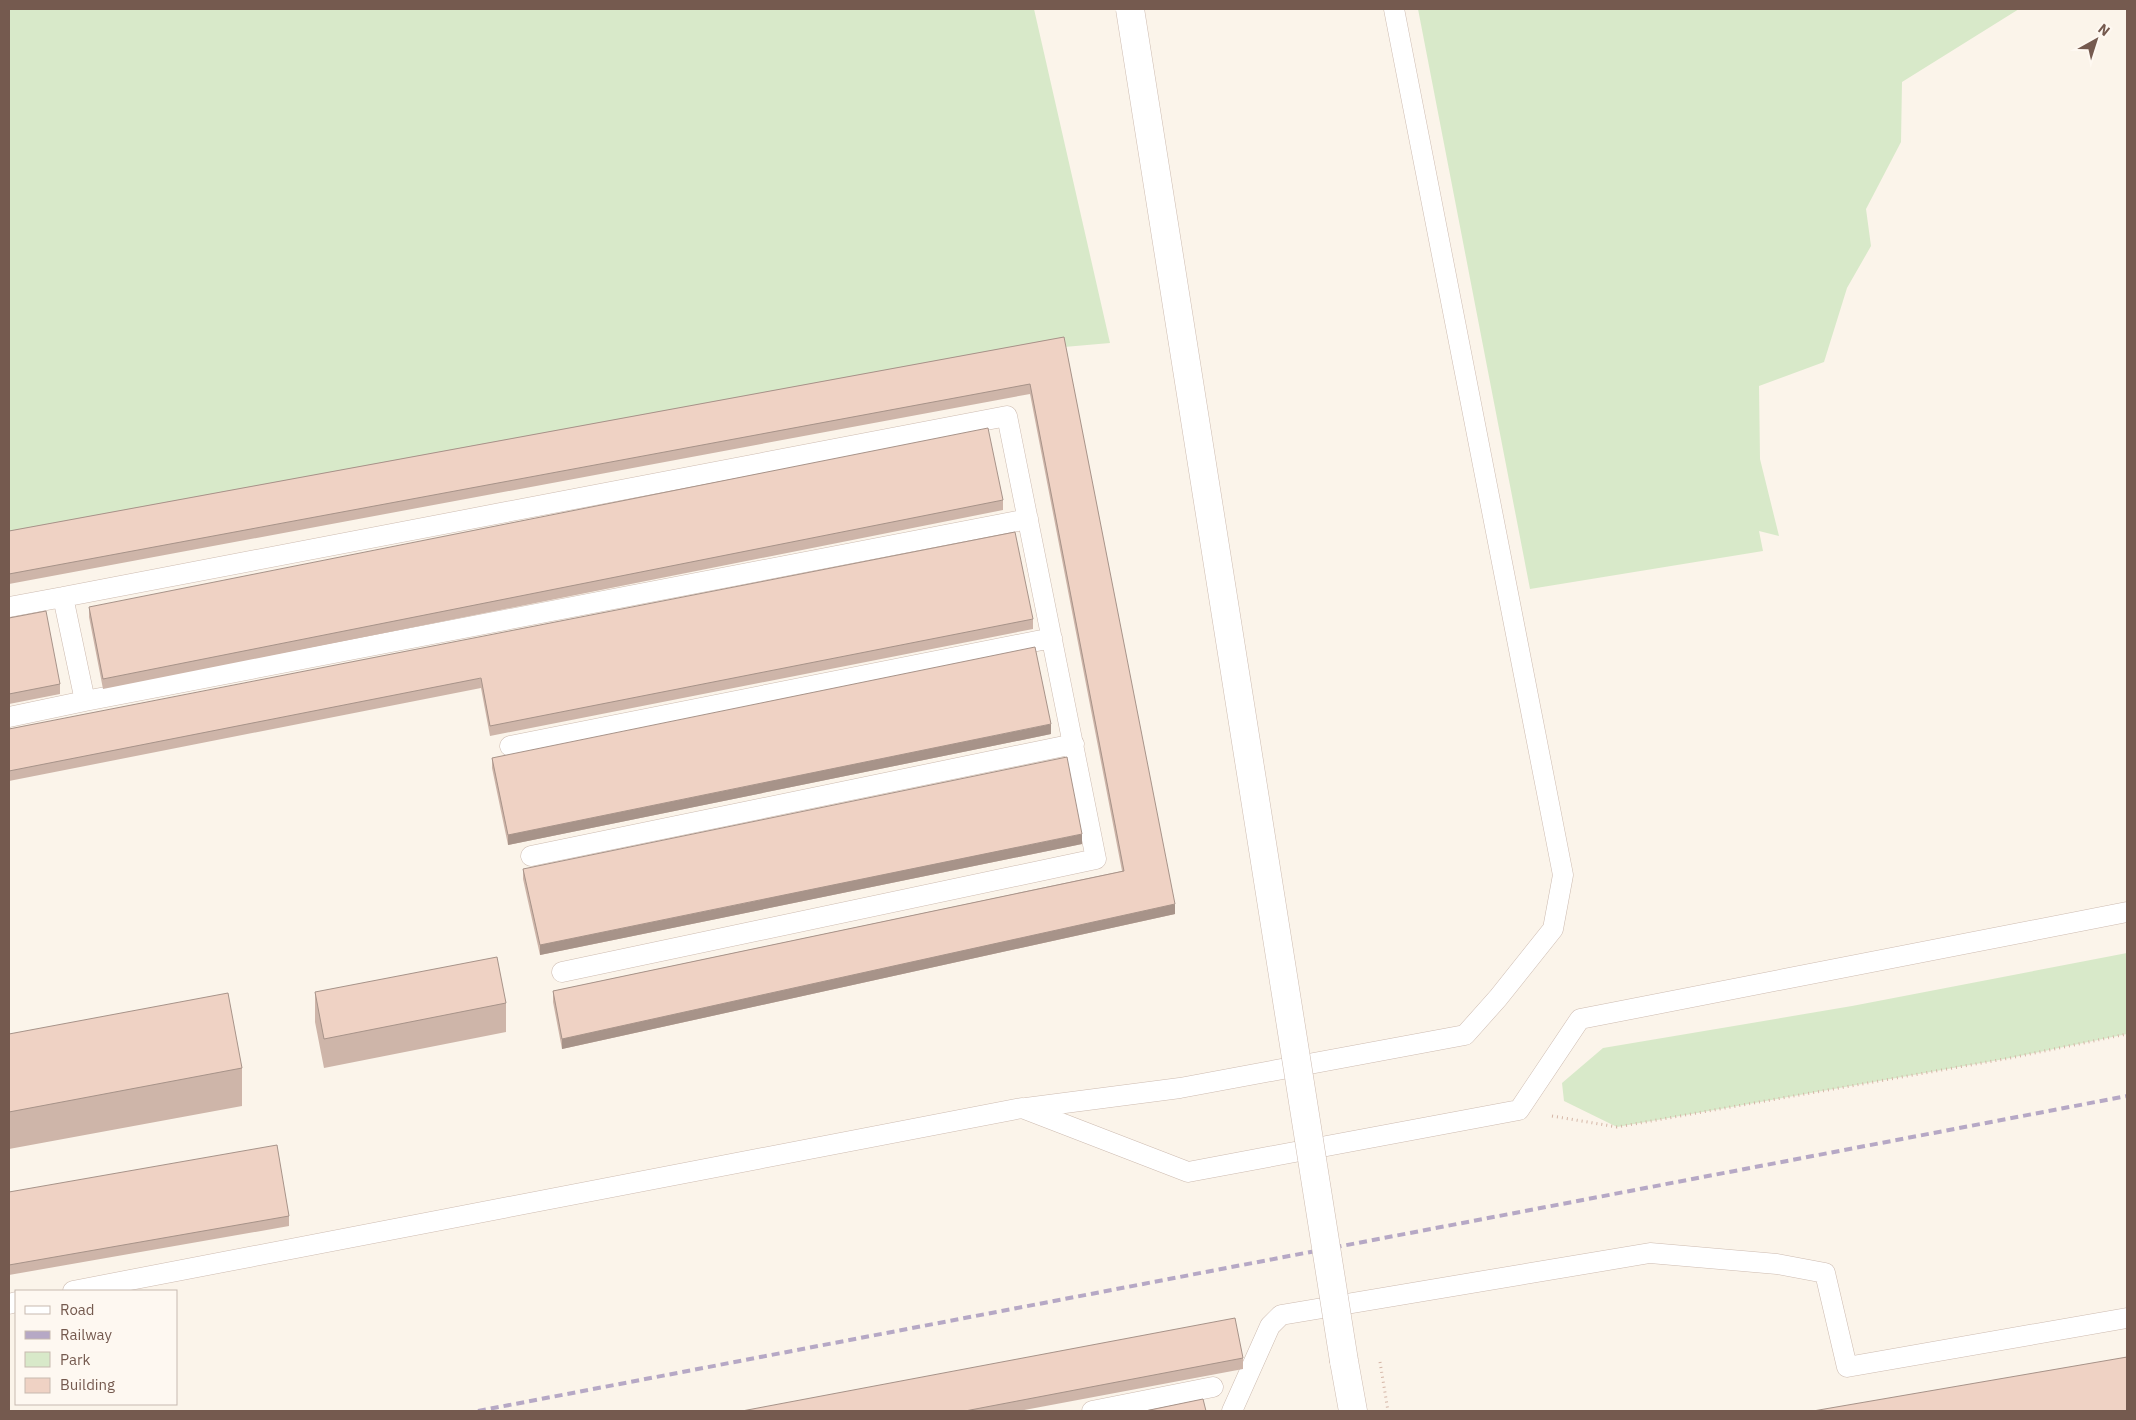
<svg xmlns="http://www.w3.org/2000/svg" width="2136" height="1420" viewBox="0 0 2136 1420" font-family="'IBM Plex Sans',sans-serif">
<rect width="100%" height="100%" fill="#fbf4ea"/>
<path fill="#d8e9c9" d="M9,9h1025l76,334 -46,4 -1055,195z
M1418,9h601l-117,73 -1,60 -35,67 5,37 -24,42 -23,74 -65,24 1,73 19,77 -20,-5 4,20 -233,38z
M2127,953v81l-117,24 -393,69 -53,-26 -2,-18 41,-35 249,-42z"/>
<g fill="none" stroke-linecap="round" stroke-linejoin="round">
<g stroke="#cdbbb0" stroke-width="21">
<path id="service" d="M63,597l944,-181 89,443 -534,113
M9,607l54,-10 22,104 -76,16
M85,701l943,-182
M510,746l542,-108
M531,856l543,-112
M1026,1108l154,-20 285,-53 33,-37 55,-69 10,-54 -169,-866
M73,1291l949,-183 166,64 331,-62 61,-91 547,-107
M9,1304l7,-2
M1092,1411l121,-24
M1232,1411l38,-85 11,-11 369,-62 127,11 48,9 22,94 280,-49"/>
</g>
<g stroke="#cdbbb0" stroke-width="29">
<path id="tertiary" d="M1344,1361l9,50"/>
</g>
<path stroke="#d4b5a6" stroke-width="3" stroke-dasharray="1 4" stroke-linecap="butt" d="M1552,1116l65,11 393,-69 117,-24"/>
<use href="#service" stroke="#fff" stroke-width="20"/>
<use href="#tertiary" stroke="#fff" stroke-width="28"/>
<path stroke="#b6a8c5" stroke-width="4" stroke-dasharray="8 5" stroke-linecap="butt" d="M478,1411l1649,-315"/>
<g stroke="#cdbbb0" stroke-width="29" stroke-linecap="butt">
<path id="tertiary-bridge" d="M1130,9l214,1352"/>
</g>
<path stroke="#d4b5a6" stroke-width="3" stroke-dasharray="1 4" stroke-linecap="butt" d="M1380,1362l8,49"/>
<use href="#tertiary-bridge" stroke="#fff" stroke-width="28"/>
</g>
<path fill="#ceb5a9" d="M1064,337l111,577 -613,135 -9,-47v-11l569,-120 -92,-477 -1021,190v-53z
M1003,500v10l-900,179 -14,-72v-10z
M9,618l51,66v10l-51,10z
M1033,619v10l-543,107 -9,-48 -472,93v-52z
M1051,734l-543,111 -16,-77v-10z
M1082,844l-542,111 -17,-76v-10z
M315,992l191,11v29l-182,36 -9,-46z
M9,1034l233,34v38l-233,43z
M9,1192l280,24v10l-280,49z
M1243,1358v11l-224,42h-277z"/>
<path fill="#a79389" d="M1051,724v10l-543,111v-10z
M1082,834v10l-542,111v-10z
M1175,904v10l-613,135v-10z"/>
<path fill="#efd2c4" stroke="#a79389" d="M1064,337l111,567 -613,135 -9,-48 571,-120 -94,-487 -1021,190v-43z
M988,428l15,72 -900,179 -14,-72z
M1015,532l18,87 -543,107 -9,-48 -472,93v-42z
M46,611l14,73 -51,10v-76z
M1035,647l16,77 -543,111 -16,-77z
M1067,757l15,77 -542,111 -17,-76z
M497,957l9,46 -182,36 -9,-47z
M228,993l14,75 -233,44v-78z
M277,1145l12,71 -280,49v-73z
M1235,1318l8,40 -278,53h-223z
M2127,1357v54h-314z
M1203,1399l3,12h-61z"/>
<rect width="2136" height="1420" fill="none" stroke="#755a4f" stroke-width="20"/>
<rect x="15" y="1290" width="162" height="115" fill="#fef8f1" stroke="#c7b9b0"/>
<rect x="25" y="1306" width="25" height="8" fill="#ffffff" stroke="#c7b9b0"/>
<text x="60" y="1315" font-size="15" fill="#755a4f">Road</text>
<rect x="25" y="1331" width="25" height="8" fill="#b6a8c5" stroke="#c7b9b0"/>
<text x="60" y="1340" font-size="15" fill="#755a4f">Railway</text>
<rect x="25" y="1352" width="25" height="15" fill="#d8e9c9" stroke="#c7b9b0"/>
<text x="60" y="1365" font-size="15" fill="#755a4f">Park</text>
<rect x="25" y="1378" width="25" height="15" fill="#efd2c4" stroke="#c7b9b0"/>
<text x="60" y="1390" font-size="15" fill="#755a4f">Building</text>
<g transform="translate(2096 40) rotate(39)" stroke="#fef8f1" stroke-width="4" paint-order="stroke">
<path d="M0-4L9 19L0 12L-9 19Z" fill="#755a4f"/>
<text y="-8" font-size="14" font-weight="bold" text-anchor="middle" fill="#755a4f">N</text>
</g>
</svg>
